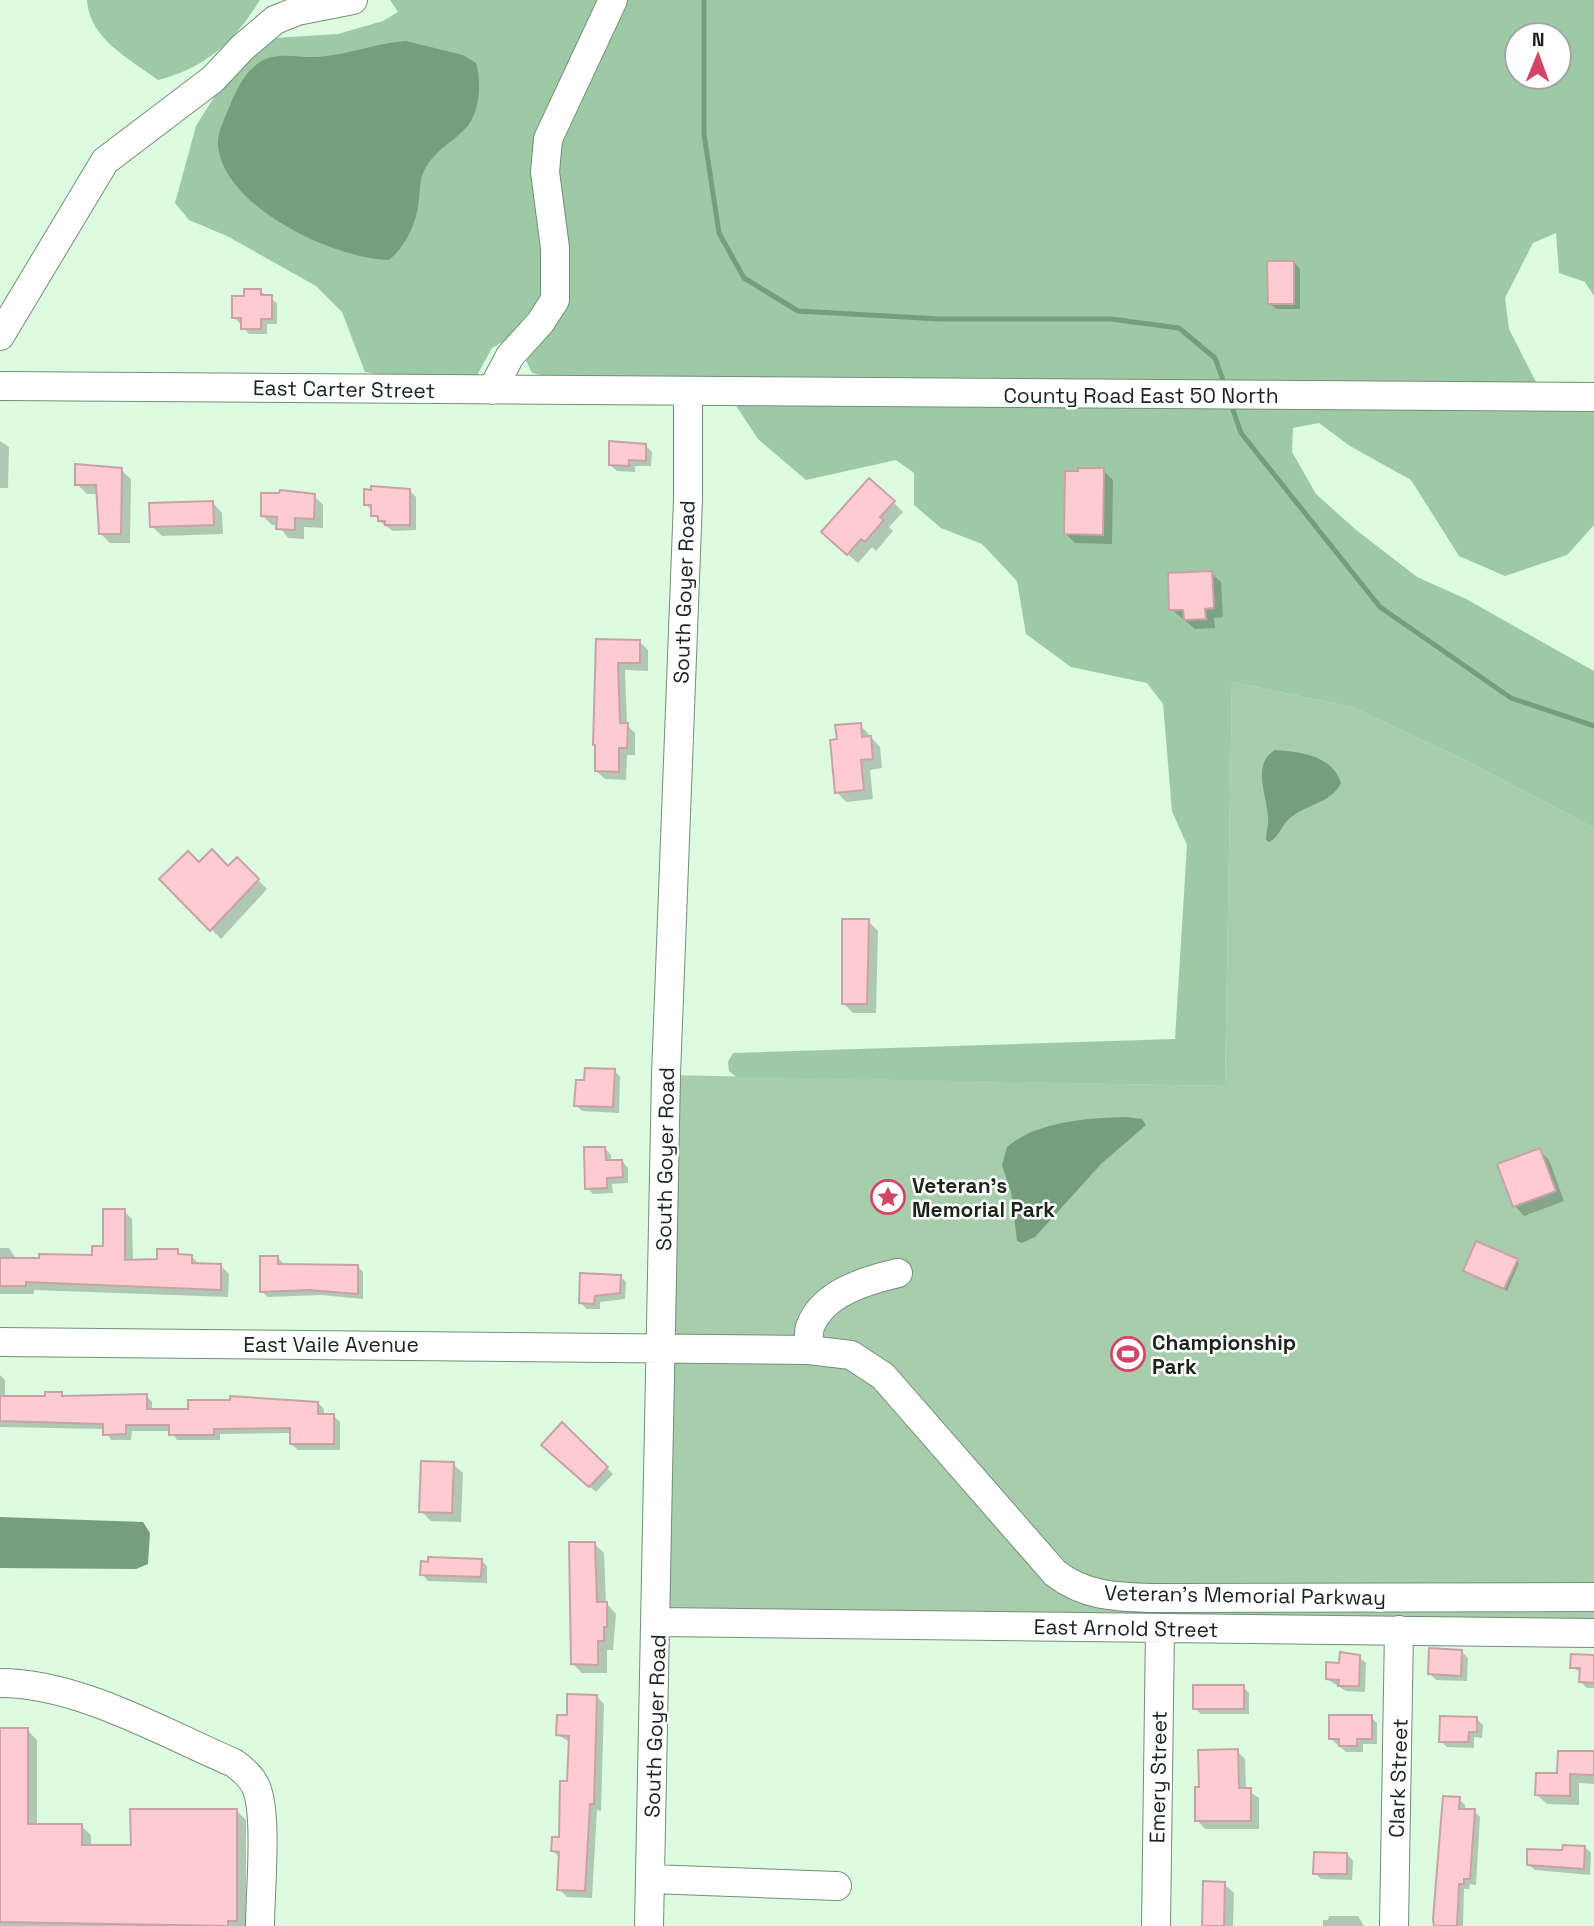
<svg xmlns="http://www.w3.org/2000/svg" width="1594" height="1926" viewBox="0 0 1594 1926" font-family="'Space Grotesk',sans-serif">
<rect width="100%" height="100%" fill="#dcfbe0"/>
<path fill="#a7cdad" d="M1232,682l120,25 113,53 129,68v805l-936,-11 8,-547 559,11z"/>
<path fill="#9ec9a5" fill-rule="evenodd" d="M87,0h173c-26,42 -54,68 -102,80 -28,-21 -69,-41 -71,-80z
M390,0h1204v296l-9,-14 -26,-9 -3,-40 -23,10 -28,55 4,31 30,59 -979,-9 -28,-6 -10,-21 -14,-13 -16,9 -16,29 -83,-1 -28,-4 -23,-60 -26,-26 -89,-50 -38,-16 -14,-17 21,-77 27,-43 51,-45 64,-4 45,-13 15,-9zM1517,35h42v42h-42z
M727,392l867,5v128l-27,30 -62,21 -46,-20 -48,-76 -61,-34 -31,-23 -26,5 -1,24 24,42 39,35 62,48 49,22 128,72v157l-129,-68 -113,-53 -120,-25 -7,404 -489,-9 -7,-6 -1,-9 5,-9 442,-14 12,-194 -15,-34 -9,-107 -16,-21 -76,-16 -45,-33 -9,-53 -35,-37 -41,-16 -27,-23v-32l-18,-13 -90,20 -48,-41z"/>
<path fill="#759f7c" d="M406,41l57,14 13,8c6,20 4,52 -12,67 -13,13 -28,20 -38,37 -6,10 -6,21 -7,32 -2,23 -12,46 -30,61 -55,-1 -166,-53 -171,-115 -1,-11 6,-25 10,-35 7,-17 16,-38 32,-48 18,-11 37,-4 57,-5 31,-2 59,-14 89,-16z
M1275,750c26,2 57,5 66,33 -11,22 -38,21 -54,38 -7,8 -9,17 -18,21l-3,-2c0,-8 3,-15 2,-23 -1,-23 -17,-52 7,-67z
M1127,1117l15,2 4,6 -45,39 -66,73 -13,6 -5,-2 -6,-49 -9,-27 5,-18c30,-26 82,-29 120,-30z
M0,1517l143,5 7,11 -2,31 -12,5 -136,-1z"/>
<path fill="#0003" d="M1294,262l6,7v40h-24l-7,-6z
M260,291l17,12v21h-10v10h-18l-15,-17 12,-20z
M0,441l9,6 -1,41h-8z
M645,445l7,7 -1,14h-16v6l-18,-1 -7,-6z
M121,470l10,9 -1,64h-20l-10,-10 -2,-39h-11l-10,-10z
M1103,470l10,10 -1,64 -37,-1 -9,-9z
M281,491l33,5 9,9v23l-19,-1v12l-16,-1 -10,-13h-6l-10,-10z
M410,491l6,6v33l-23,1 -14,-10 -13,-17z
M893,502l10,10 -14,15 4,4 -17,20 -4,-4 -14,16 -25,-21z
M213,503l9,10 1,21 -61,2 -10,-10z
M1211,573l10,9 2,35 -9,1 1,10 -20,1 -24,-20z
M598,641l42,1 8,8v21l-23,-1 2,55 8,8v22h-8l-1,25 -21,-1 -9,-8z
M860,725l20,22 2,21 -12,2 3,29 -27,3 -9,-10 2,-51z
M237,859l30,30 -46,50 -60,-60 38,-15 29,4z
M868,921l10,10 -2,82h-23l-10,-10z
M614,1070l6,7 -1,36 -37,-2 -6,-6 10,-23z
M605,1148l6,7v7l11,-1 6,7v15l-16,1 1,9 -20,1 -6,-6z
M1539,1150l10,10 15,41 -40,15 -9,-10z
M124,1211l8,8 1,42h26l18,-10 5,5h9l9,9h20l9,9 -1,23 -194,-7v4h-34v-46h9l8,12 77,-3 11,-10z
M278,1258l6,6 73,2 6,6v27l-42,-4 -53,2 -7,-6z
M1517,1261l2,2 -12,28 -42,-20z
M620,1276l6,6 -1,17 -25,3v7h-13l-6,-6z
M0,1375l5,5v18h42l15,-4 3,3 81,-2 6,7v8h38l42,-8v-5l86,6 6,6v7h10l6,6v28h-42l-7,-6v-11l-71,1v6h-43l-6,-9h-39l-1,9h-20l-6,-11 -105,-2z
M562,1425l51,49 -17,18 -47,-41z
M453,1464l10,9 -2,49 -30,-1 -10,-10z
M594,1544l10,9 2,50 10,11 -3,36h-6v23h-25l-9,-9z
M481,1560l6,6v17l-59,-2 -6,-7z
M1462,1652l6,6 -1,23 -31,-1 -6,-6z
M1359,1657l7,6 -1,29 -19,-1 -19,-12 14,-14z
M1594,1657v31h-7l-6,-6v-9l-9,-6z
M1243,1687l6,6v21h-48l-6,-6z
M596,1696l8,8 -3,107 -4,-1 -5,88 -25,-1 -8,-8 1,-31 -7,-7 8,-12 8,-56 1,-41 -12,-7 10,-18z
M1371,1717l6,6v21h-14v8h-17l-15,-13z
M1477,1719l6,6 -1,13 -8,-1v11l-27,-1 -6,-6z
M0,1730h27l10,10v86h44l10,9v11h41l104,-36 10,10v106h-246z
M1237,1751l8,8 1,30 13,9v31h-54l-8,-9 4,-31z
M1594,1753v31l-15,-1v22l-32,-1 -10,-9 22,-20z
M1459,1799l6,6v6h9l6,6 -4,68 -6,-1 -1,5h-5l-1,37h-28z
M1585,1847l6,6 -1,22 -55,-5 -7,-6z
M1347,1854l6,7 -1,19 -31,-1 -6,-6z
M1224,1884l10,9 -1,33h-29z
M1329,1916h29l6,10h-41v-6h5z"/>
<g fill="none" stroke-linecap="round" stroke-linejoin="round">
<path stroke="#759f7c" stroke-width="5" d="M704,0v134l15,99 25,45 54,33 142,8h171l68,9 36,30 8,22
M1233,410l8,23 139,174 131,91 83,28"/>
</g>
<path fill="#fcccd2" stroke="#c9a2a6" stroke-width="2" d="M1267,261h27v43h-26z
M244,289h17v6h11v24h-11v10h-20v-11h-9v-22h12z
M609,441l37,3v17l-17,-1v6l-20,-1z
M75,464l47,4 -1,66h-22l-3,-49h-21z
M1078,468h26l-1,67 -39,-1 1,-63h13z
M869,478l26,23 -15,16 4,3 -19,22 -4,-3 -14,16 -26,-23z
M371,486l39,3v36h-25v-4h-7v-5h-7v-11h-7v-16l7,1z
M280,490l35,4 -1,25 -19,-1v12l-19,-1 1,-12 -16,-1v-23h18z
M213,501l1,24 -64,2 -1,-24z
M1212,571l2,37 -9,1 1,10 -22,1 -1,-10h-14l-1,-37z
M596,639l44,1v23h-22l2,60h8l-1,25h-8v24l-24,-1v-26h-2z
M861,723l1,14 9,-1 2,23 -12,1 3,30 -29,3 -5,-53 7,-1 -2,-14z
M212,849l16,17 9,-9 22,22 -49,52 -51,-52 29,-28 11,11z
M842,919h27l-2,85h-25z
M585,1068l30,1 -2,38 -39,-1 2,-26h8z
M584,1147h21l1,13h16l1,17 -16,1v10l-22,1z
M1540,1148l16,43 -43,16 -16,-43z
M103,1209h22v51l32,-1v-10h21v5l14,1v8l29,1v26l-195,-8v4h-26v-28h39v-4l53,1v-9h11z
M1476,1241l42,18 -14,30 -41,-18z
M260,1256h18v8l80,1v29l-49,-4 -49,2z
M580,1273l41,2 -1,18 -25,3 -1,8 -15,-1z
M45,1392h17v4l85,-2v15h41v-9h42v-4l88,6v12h16v30h-44v-16l-76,1v6h-45v-10h-43v9l-23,1v-11l-103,-3v-25h45z
M562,1422l46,45 -19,20 -48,-42z
M421,1461l33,1 -2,51 -33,-1z
M569,1542h26l2,60h10v25h-3v14h-6v24l-27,-1z
M428,1557l54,2 -1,18 -61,-2 1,-14 7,1z
M1429,1648l33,2 -1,26 -33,-2z
M1340,1652l20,3 -1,31h-21l1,-6 -13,-1v-17l13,1z
M1571,1654l23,1v28l-15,-1 1,-14h-10z
M1193,1685h51v24h-51z
M567,1694l30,1 -3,109h-4l-5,87 -28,-1 2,-38 -8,-1 1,-14h7l1,-56h7l2,-45 -13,-1 1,-20h10z
M1329,1715h43v24h-15v7h-18v-7h-10z
M1440,1716l37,1v15h-8l-1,10h-29z
M0,1728h28v96h54v21h49l-1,-36h107v112h-9v5l-228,-4z
M1238,1749l1,39h12v33h-56v-34h4l-1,-37z
M1558,1751h36v24l-24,-1v22l-35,-1 1,-22h21z
M1443,1796l17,1 -1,12h16l-5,70h-6v5h-5l-2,42h-23l-1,-7z
M1563,1845l22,1 -1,23 -57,-4v-16l35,1z
M1314,1852l33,1v21h-34z
M1203,1881l22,1 -1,44h-22z"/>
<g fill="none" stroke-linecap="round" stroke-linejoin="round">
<g stroke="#738e77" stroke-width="30">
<path id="minor" d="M0,336l105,-175 108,-82 30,-32 32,-27 22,-9 56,-11
M0,386l1594,11
M492,390l18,-34 30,-33 15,-23v-52l-10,-76 3,-33 65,-139
M0,1342l809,8 42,5 32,21 172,197c29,23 61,24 97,25l442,-1
M809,1350c0,-7 -1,-17 1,-23 12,-34 57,-47 88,-54
M658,1622l936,11
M0,1683c78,0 162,49 234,80 9,7 17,13 22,24 12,28 4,106 4,139
M651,1879l186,7
M649,1926l17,-851 22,-575v-108
M1156,1926l4,-298
M1394,1926l5,-296"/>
</g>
<use href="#minor" stroke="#fff" stroke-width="28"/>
</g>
<defs>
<g id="sight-ring" transform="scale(1.75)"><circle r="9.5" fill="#fefefe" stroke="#d34466" stroke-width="1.5"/><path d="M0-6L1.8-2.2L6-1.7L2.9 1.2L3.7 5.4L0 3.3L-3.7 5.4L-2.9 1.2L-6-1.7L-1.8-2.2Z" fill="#d34466"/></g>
<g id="stadium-ring" transform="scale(1.75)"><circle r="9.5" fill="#fefefe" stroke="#d34466" stroke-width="1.5"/><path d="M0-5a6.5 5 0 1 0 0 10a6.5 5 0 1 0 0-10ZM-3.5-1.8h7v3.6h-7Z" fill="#d34466"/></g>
</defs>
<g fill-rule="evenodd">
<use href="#sight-ring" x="888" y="1197"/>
<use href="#stadium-ring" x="1128" y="1354"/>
</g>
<g text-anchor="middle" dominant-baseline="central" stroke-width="5" stroke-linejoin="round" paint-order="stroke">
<g font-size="21" fill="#19241b" stroke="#fefefe">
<text transform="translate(344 389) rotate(1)">East Carter Street</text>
<text x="1141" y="395">County Road East 50 North</text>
<text transform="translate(684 592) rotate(-88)">South Goyer Road</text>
<text transform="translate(665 1159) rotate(-89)">South Goyer Road</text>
<text x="331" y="1344">East Vaile Avenue</text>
<text transform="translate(1245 1595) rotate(1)">Veteran's Memorial Parkway</text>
<text transform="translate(1126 1628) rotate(1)">East Arnold Street</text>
<text transform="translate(655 1726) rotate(-88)">South Goyer Road</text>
<text transform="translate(1158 1777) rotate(-89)">Emery Street</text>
<text transform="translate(1398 1778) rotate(-88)">Clark Street</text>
</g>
<g font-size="21" font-weight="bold" fill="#19241b" stroke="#fefefe" text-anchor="start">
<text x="912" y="1185">Veteran's<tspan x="912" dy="24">Memorial Park</tspan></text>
<text x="1152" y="1342">Championship<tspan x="1152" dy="24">Park</tspan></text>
</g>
</g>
<g transform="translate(1538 56) rotate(1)"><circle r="33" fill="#fefefe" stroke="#a2a7a3" stroke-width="2"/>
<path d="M0-5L12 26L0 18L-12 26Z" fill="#d34466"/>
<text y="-10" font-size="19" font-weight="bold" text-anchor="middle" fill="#19241b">N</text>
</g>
</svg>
